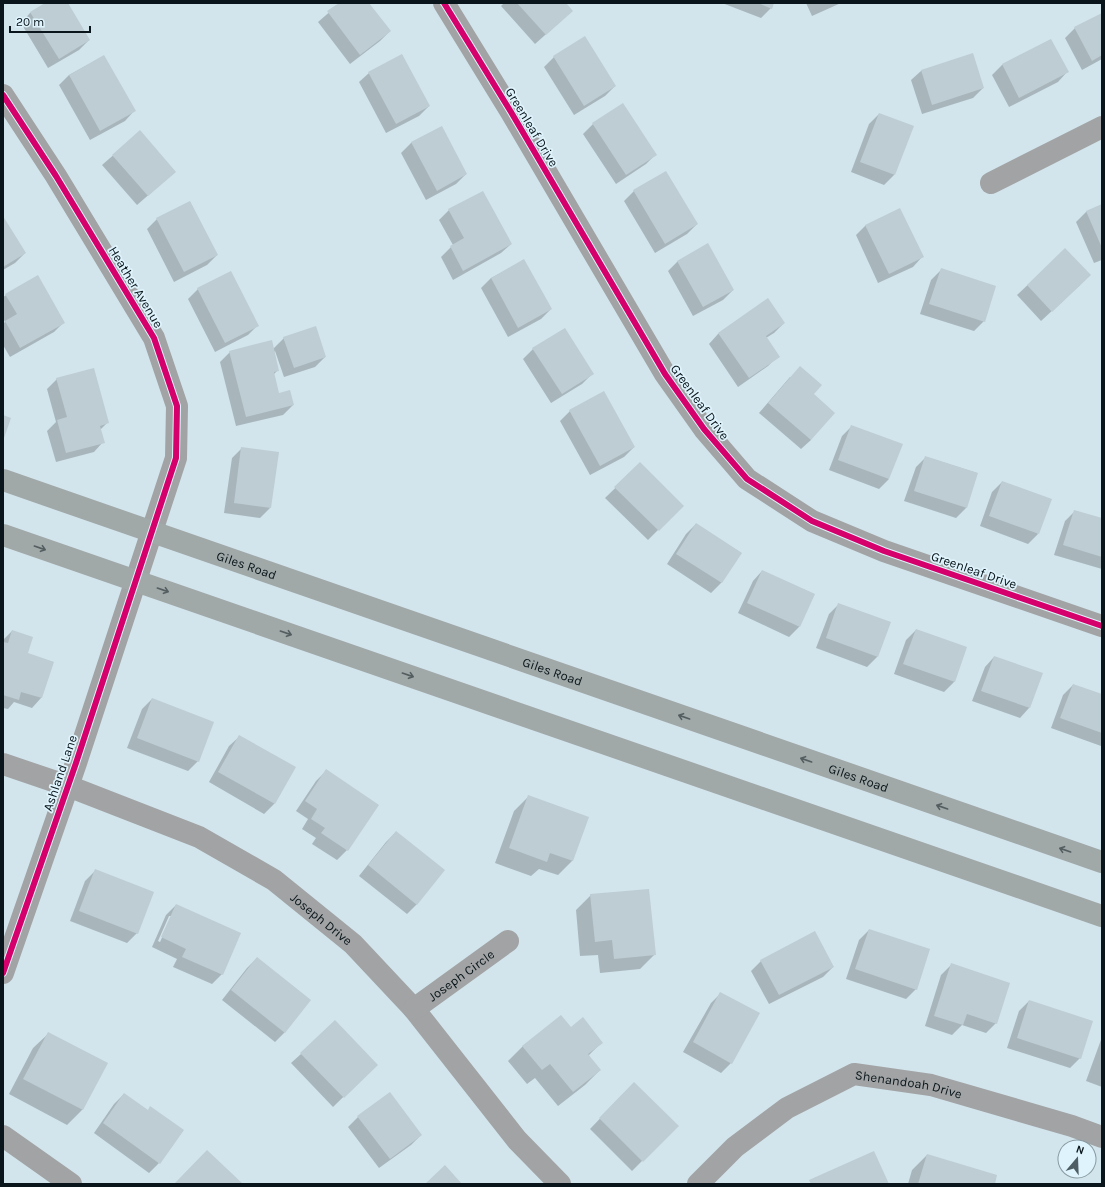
<svg xmlns="http://www.w3.org/2000/svg" width="1105" height="1187" viewBox="0 0 1105 1187" font-family="Karla,sans-serif">
<rect width="100%" height="100%" fill="#d2e4ec"/>
<path fill="#0003" fill-rule="evenodd" d="M47,3h20l22,37 -10,10 -31,18 -27,-45 9,-10z
M340,3h28l22,28 -10,10 -30,23 -32,-42z
M504,3h61l-3,17 -27,24 -34,-38z
M722,3h51l-2,5 -10,10z
M806,3h35l-29,13z
M1102,14v45l-20,11 -17,-32 10,-10z
M1050,40l17,32 -9,10 -49,25 -17,-32 10,-10z
M972,55l11,33 -10,10 -51,16 -11,-34 10,-9z
M104,56l30,55 -9,10 -35,19 -31,-55 10,-10z
M554,57l61,29 -10,10 -31,19 -30,-48z
M369,73l60,33 -10,10 -33,17 -27,-51z
M879,114l33,12 -18,49 -10,10 -33,-13 18,-48z
M593,124l63,30 -10,10 -30,20 -33,-50z
M441,127l25,47 -10,10 -30,16 -25,-47 10,-10z
M140,132l35,40 -38,33 -35,-40z
M634,191l63,33 -10,10 -32,19 -31,-52z
M190,202l27,53 -10,10 -33,17 -27,-53 10,-10z
M1102,205v55l-8,3 -18,-41 10,-10z
M449,210l62,34 -10,9 -48,27 -12,-23 12,-12 -14,-25z
M3,218l22,35 -10,10 -12,7z
M866,225l56,32 -9,10 -35,16 -22,-48z
M1065,250l15,35 -39,36 -24,-26z
M524,261l27,48 -10,10 -33,18 -27,-49 10,-10z
M678,261l55,29 -10,10 -30,16 -25,-45z
M941,270l43,51 -10,10 -54,-17 11,-34z
M37,277l27,45 -10,10 -44,25 -7,-12v-21l2,-2 -2,-4v-21z
M198,289l60,36 -10,10 -33,17 -27,-53z
M768,300l16,23 -10,10 -8,5 12,18 -10,10 -30,21 -29,-43 9,-10z
M284,338l41,19 -10,10 -31,10 -9,-26 -1,1 4,18 -5,5 5,19 15,11 -10,10 -47,11 -16,-64 10,-10 43,-3z
M533,349l59,25 -10,10 -31,19 -28,-44z
M790,377l23,17 -2,46 -10,9 -42,-36z
M57,379l51,43 -8,8 3,12 -9,10 -38,10 -9,-31 9,-9 -9,-33z
M570,411l64,36 -10,10 -34,18 -30,-54z
M852,426l37,53 -10,10 -50,-19 13,-34z
M242,448l28,60 -10,10 -36,-5 8,-55z
M926,457l51,16 -11,35 -10,10 -52,-17 12,-34z
M640,464l42,42 -34,34 -43,-42z
M1002,482l36,52 -10,10 -48,-18 12,-34z
M1075,511l27,8v50l-48,-14 11,-34z
M696,524l45,29 -20,30 -10,10 -44,-29 19,-30z
M762,571l52,23 -15,33 -10,10 -51,-24 15,-32z
M839,604l51,19 -13,34 -10,10 -51,-19 13,-34z
M916,630l50,18 -12,34 -10,10 -50,-18 12,-34z
M12,631l15,23 26,8 -12,36 -9,10 -18,-6 -6,7 -5,-1v-68z
M994,657l48,17 -13,34 -9,10 -48,-17 13,-34z
M1073,685l29,10 -1,51 -50,-18 12,-33z
M152,699l46,62 -10,10 -61,-23 15,-39z
M239,737l55,30 -20,37 -10,10 -55,-32 20,-36z
M326,771l21,79 -10,10 -25,-16 4,-6 -14,-9 6,-10 -12,-8 20,-30z
M529,796l44,64 -15,15 -19,-6 -8,7 -36,-13 19,-52z
M396,832l21,72 -10,10 -48,-38 27,-34z
M95,871l42,62 -10,10 -57,-22 15,-40z
M591,895l64,59 -15,15 -40,4 -2,-18 -18,1 -4,-46z
M176,905l46,69 -10,10 -39,-17 4,-8 -25,-12 14,-32zM169,916h3l-12,26 -2,-1z
M869,930l47,59 -10,10 -60,-20 13,-39z
M257,958l28,74 -10,10 -53,-42 25,-32z
M761,961l72,6 -10,10 -54,27 -18,-33z
M951,965l45,58 -10,10 -24,-8 -10,10 -27,-9 16,-51z
M721,993l10,70 -10,10 -38,-21 28,-49z
M1029,1001l51,57 -10,10 -63,-20 12,-37z
M571,1028l31,14 -14,14 12,14 -15,15 -27,21 -23,-28 -8,6 -19,-23 15,-15z
M48,1034l58,30 -24,46 -15,15 -58,-31 24,-46z
M1102,1037v50l-16,-6z
M301,1054l75,11 -43,42 -42,-44z
M634,1083l43,43 -45,45 -42,-42z
M124,1094l35,69 -10,10 -55,-40 20,-29z
M358,1117l63,18 -10,10 -32,23 -31,-41z
M927,1155l66,29h-85l4,-14z"/>
<path fill="#becdd3" d="M45,3h23l22,37 -31,19 -29,-47z
M339,3h30l22,28 -31,24 -33,-44z
M517,3h49l7,8 -27,24z
M758,3h16l-2,6z
M1102,13v42l-10,6 -18,-34z
M585,36l31,50 -32,20 -31,-50z
M1051,39l18,33 -50,26 -17,-34z
M973,53l11,35 -52,17 -11,-35z
M402,54l28,52 -34,18 -28,-52z
M104,55l32,56 -36,20 -31,-56z
M623,103l34,52 -31,20 -34,-52z
M879,113l35,13 -19,49 -35,-13z
M442,126l25,48 -30,17 -26,-49z
M140,130l36,42 -28,24 -36,-41z
M666,171l32,53 -33,20 -32,-54z
M483,191l29,53 -49,27 -13,-25 14,-8 -16,-29z
M190,201l28,54 -34,17 -28,-54z
M1102,204v44l-16,-37z
M900,208l24,49 -35,17 -24,-49z
M3,216l23,37 -23,14z
M708,243l26,47 -31,17 -26,-46z
M1065,248l26,27 -39,37 -25,-27z
M524,259l28,50 -34,19 -27,-50z
M941,268l55,18 -11,36 -56,-18z
M231,271l28,55 -34,17 -28,-55z
M38,275l27,48 -45,25 -15,-27 12,-7 -12,-20z
M768,298l17,25 -19,13 14,21 -31,21 -31,-45z
M316,326l10,31 -32,11 -11,-31z
M565,328l29,46 -32,20 -30,-46z
M272,340l7,31 -5,1 5,21 11,-3 4,15 -48,12 -17,-66z
M800,366l22,19 -8,9 21,19 -24,27 -43,-37z
M94,368l15,55 -9,3 5,17 -39,10 -9,-33 10,-3 -11,-39z
M604,391l31,56 -35,19 -31,-56z
M3,415l8,3 -7,20 -1,-1z
M851,425l52,19 -14,35 -51,-19z
M241,447l38,5 -8,56 -37,-5z
M925,456l53,17 -11,35 -53,-17z
M640,462l44,44 -25,25 -45,-44z
M1002,481l50,18 -13,35 -50,-18z
M1074,510l28,8v39l-39,-12z
M696,523l46,30 -20,30 -46,-29z
M762,570l53,24 -15,33 -53,-24z
M838,603l53,19 -13,35 -52,-19z
M916,629l51,18 -12,35 -52,-18z
M12,630l21,7 -5,16 26,9 -12,36 -21,-6 -2,8 -16,-5v-53l5,1z
M994,656l49,17 -13,35 -49,-17z
M1073,684l29,10v39l-42,-15z
M152,698l62,24 -15,40 -62,-24z
M239,735l57,32 -21,37 -57,-32z
M326,769l53,36 -31,46 -27,-18 4,-5 -14,-9 6,-10 -12,-8z
M528,795l61,22 -16,44 -23,-8 -3,9 -38,-14z
M396,831l49,39 -28,35 -49,-40z
M95,869l59,23 -16,42 -59,-23z
M649,889l7,66 -42,4 -2,-19 -17,2 -5,-48z
M176,904l65,29 -18,42 -41,-18 4,-8 -25,-12z
M869,929l61,20 -13,41 -62,-21z
M815,931l19,36 -55,28 -19,-35z
M257,957l54,43 -26,33 -54,-43z
M951,963l59,20 -13,41 -30,-10 -4,11 -29,-9z
M720,992l40,21 -28,51 -39,-22z
M1029,1000l64,21 -12,38 -64,-21z
M561,1015l10,12 12,-10 20,26 -15,11 13,16 -28,22 -23,-28 -8,6 -20,-24z
M335,1020l43,45 -34,33 -44,-45z
M48,1032l60,31 -25,47 -60,-31z
M634,1082l45,44 -36,36 -44,-44z
M390,1092l32,43 -32,24 -33,-43z
M124,1093l24,17 2,-4 34,24 -24,34 -57,-41z
M207,1150l36,34h-69z
M874,1151l15,33h-78l-2,-4z
M927,1154l70,21 -2,9h-77z
M445,1165l17,19h-37z"/>
<g fill="none" stroke-linecap="round" stroke-linejoin="round">
<g stroke="#a1a3a4" stroke-width="22">
<path d="M444,3l67,109 154,262 39,55 43,50 65,42 72,30 218,75"/>
<path d="M3,95l53,81 98,162 23,68 -1,52 -100,305 -73,210"/>
<path d="M991,183l111,-56"/>
<path id="s1" d="M3,764l65,22 131,51 75,43 79,64 61,65 103,131 43,44"/>
<path id="s2" d="M414,1009l94,-68"/>
<path d="M3,1136l68,48"/>
<path id="s3" d="M698,1184l37,-37 52,-39 67,-34 77,11 141,41 30,11"/>
</g>
<g stroke="#a0a8a8" stroke-width="22">
<path id="s4" d="M3,480l1099,382"/>
<path d="M3,535l1099,381"/>
</g>
<g stroke="#dff3fc" stroke-width="8">
<path id="cycleway" d="M444,3l67,109 154,262 39,55 43,50 65,42 72,30 218,75
M3,95l53,81 98,162 23,68 -1,52 -100,305 -73,210"/>
</g>
<use href="#cycleway" stroke="#d6006c" stroke-width="6"/>
</g>
<defs><path id="oneway-shaft" d="M-6 0H5M1.5-3L5.5 0L1.5 3" fill="none" stroke-width="1.6" stroke-linecap="round" stroke-linejoin="round"/></defs>
<g stroke="#545e61">
<use href="#oneway-shaft" transform="translate(40 548) rotate(19)"/>
<use href="#oneway-shaft" transform="translate(163 590) rotate(19)"/>
<use href="#oneway-shaft" transform="translate(286 633) rotate(19)"/>
<use href="#oneway-shaft" transform="translate(408 675) rotate(19)"/>
<use href="#oneway-shaft" transform="translate(684 717) rotate(-161)"/>
<use href="#oneway-shaft" transform="translate(806 760) rotate(-161)"/>
<use href="#oneway-shaft" transform="translate(942 807) rotate(-161)"/>
<use href="#oneway-shaft" transform="translate(1065 850) rotate(-161)"/>
</g>
<g text-anchor="middle" dominant-baseline="central" stroke-width="3.5" stroke-linejoin="round" paint-order="stroke">
<g font-size="13" fill="#09151a" stroke="#dff3fc">
<text transform="translate(532 127) rotate(59)">Greenleaf Drive</text>
<text transform="translate(136 287) rotate(59)">Heather Avenue</text>
<text transform="translate(700 402) rotate(54)">Greenleaf Drive</text>
<text stroke="none"><textPath href="#s4" startOffset="258">Giles Road</textPath></text>
<text transform="translate(974 570) rotate(19)">Greenleaf Drive</text>
<text stroke="none"><textPath href="#s4" startOffset="582">Giles Road</textPath></text>
<text transform="translate(60 773) rotate(-71)">Ashland Lane</text>
<text stroke="none"><textPath href="#s4" startOffset="906">Giles Road</textPath></text>
<text stroke="none"><textPath href="#s1" startOffset="357">Joseph Drive</textPath></text>
<text stroke="none"><textPath href="#s2" startOffset="58">Joseph Circle</textPath></text>
<text stroke="none"><textPath href="#s3" startOffset="248">Shenandoah Drive</textPath></text>
</g>
</g>
<rect width="1105" height="1187" fill="none" stroke="#09151a" stroke-width="8"/>
<g transform="translate(1077 1159) rotate(19)"><circle r="19" fill="#dff3fc" stroke="#899aa2"/>
<path d="M0-3L7 15L0 10L-7 15Z" fill="#4f5d64"/>
<text y="-6" font-size="11" font-weight="bold" text-anchor="middle" fill="#09151a">N</text>
</g>
<path d="M10 26v6h80v-6" fill="none" stroke="#09151a" stroke-width="2"/>
<text x="16" y="26" font-size="12" fill="#09151a" stroke="#dff3fc" stroke-width="3" paint-order="stroke">20 m</text>
</svg>
